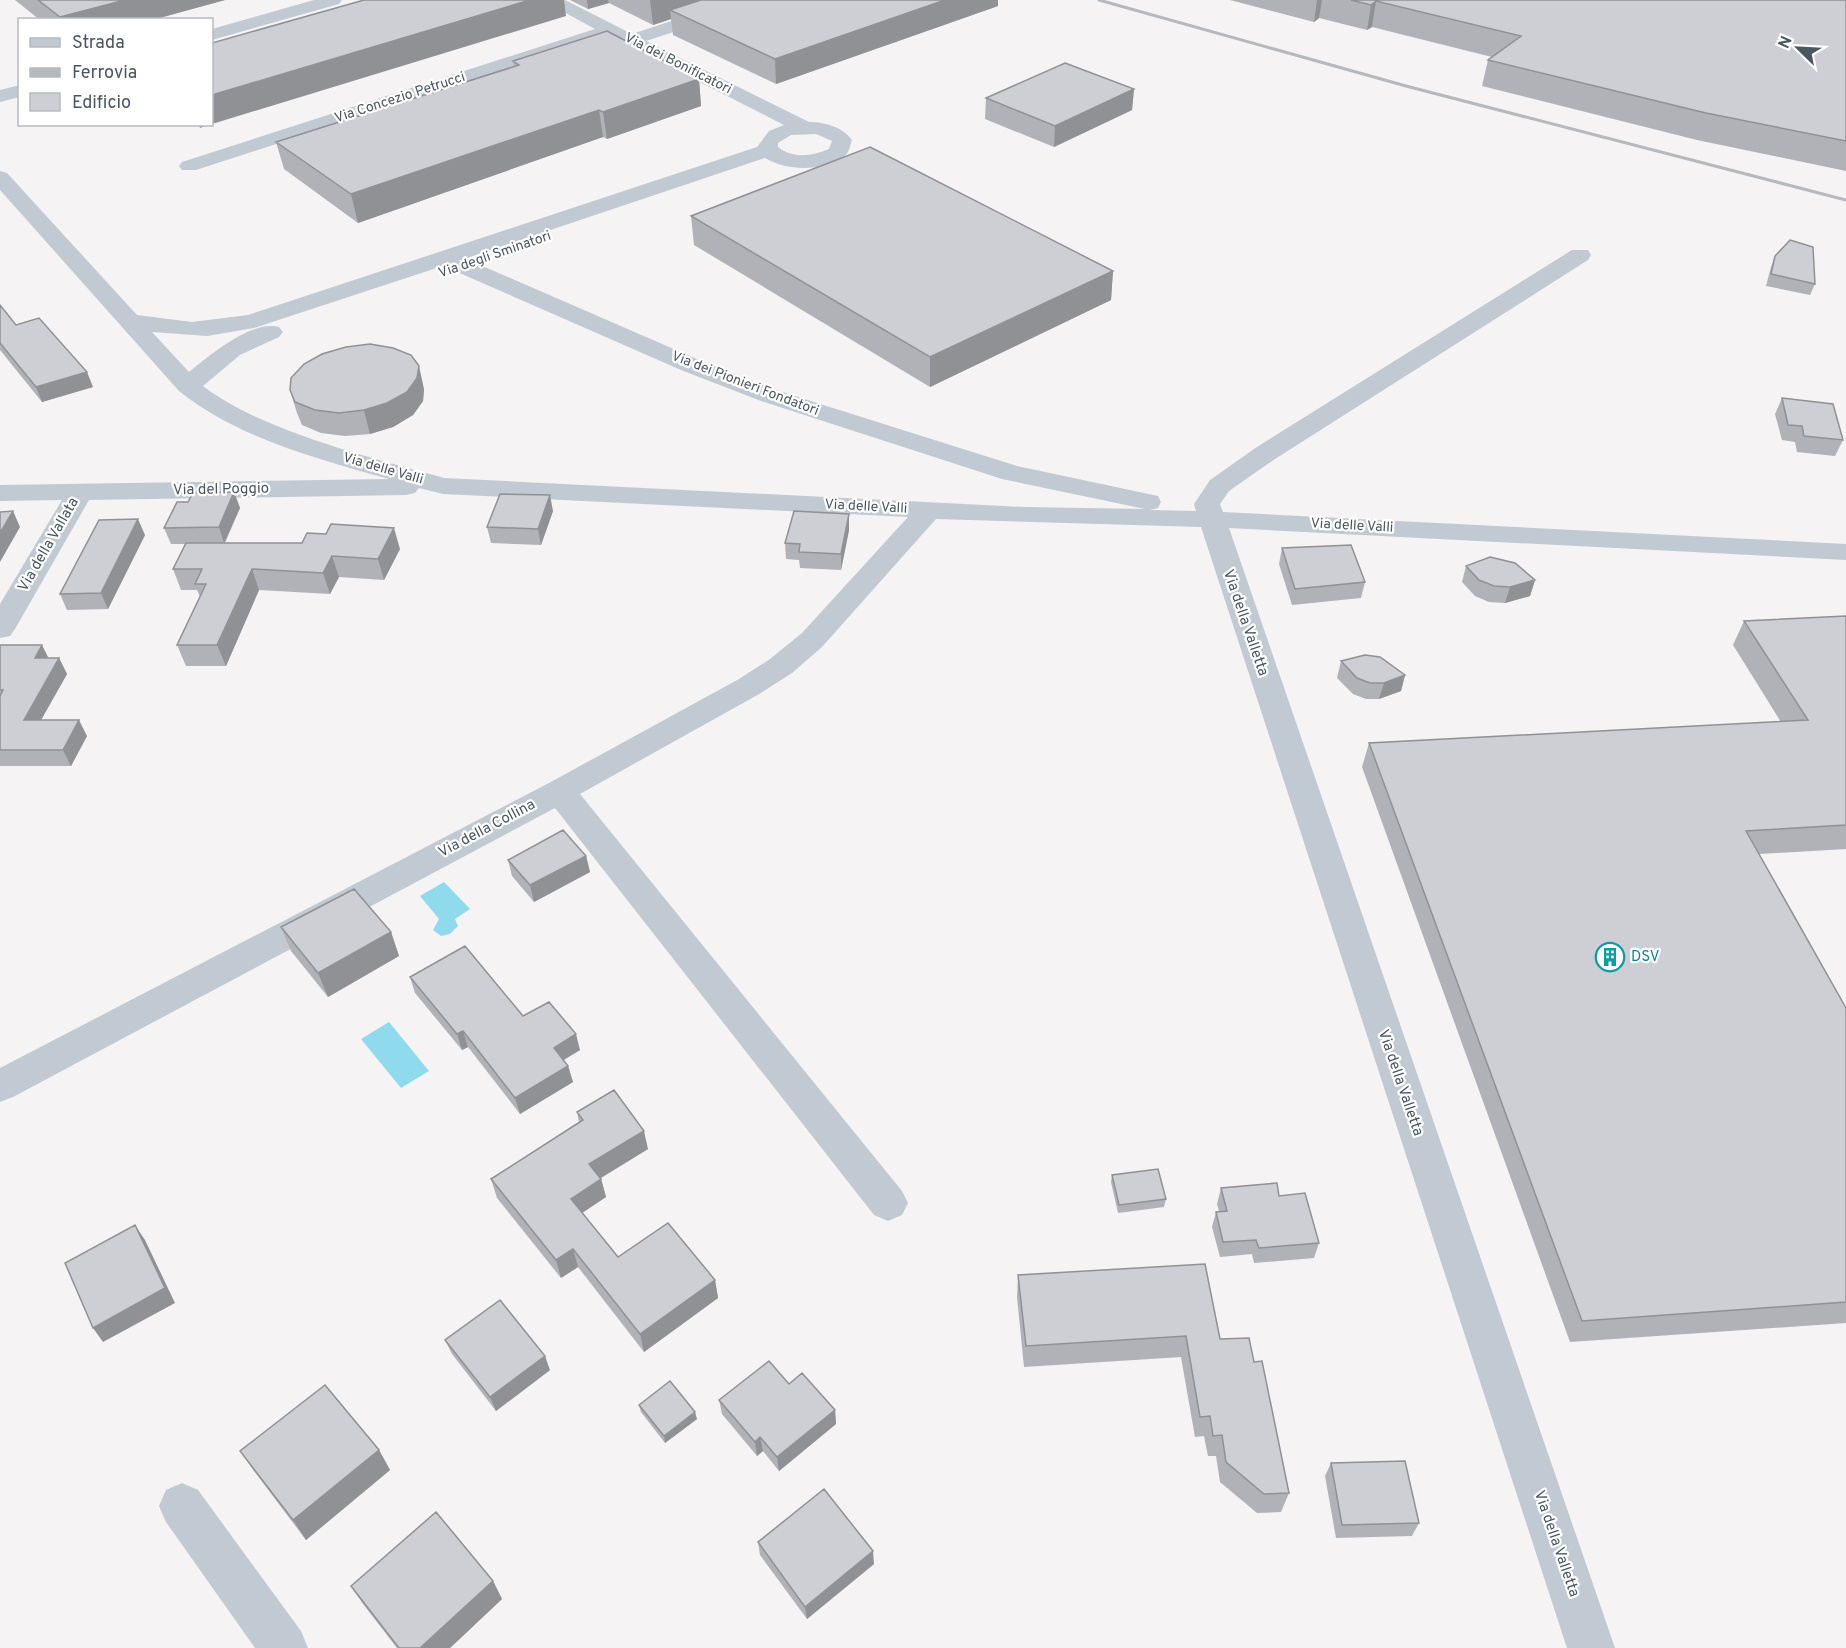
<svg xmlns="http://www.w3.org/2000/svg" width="1846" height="1648" viewBox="0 0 1846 1648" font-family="Overpass,sans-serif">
<rect width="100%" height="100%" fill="#f5f3f3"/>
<path fill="#90daee" d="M444,882l26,27 -15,10 3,7 -8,8 -9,2 -8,-6 6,-11 -19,-23z
M389,1022l40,49 -28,17 -40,-49z"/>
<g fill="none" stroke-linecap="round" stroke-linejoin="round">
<path fill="#c1cad2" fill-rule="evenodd" d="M314,0h28l-3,4 -127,36v-11z
M542,0h23l67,34 103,-34h27l-3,4 -113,37 163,81c15,0 34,5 43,18 -2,6 -3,13 -8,17 -21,15 -58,14 -79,1l-307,103h13l228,99 80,31 238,75 141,30 3,6 -3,6 -8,2 46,1 -2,-7 16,-24 47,-33 315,-197h16l3,5 -3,5 -313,199 -46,32 -9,13 3,8 623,32v16l-617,-32 386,1120h-48l-366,-1121 -265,-8 -114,128 -30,26 -31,20 -181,101 322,397 6,12 -6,12 -14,6 -14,-6 -319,-407 -542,289 -13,5v-34l549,-285 190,-104 31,-20 32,-26 106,-116 -465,-23 -24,-6 -4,5 -9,2 -317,5 -74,129 -5,7 -10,2v-34l62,-104 -62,1v-16l389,-6c-70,-20 -152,-41 -210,-88l-179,-201v-19l7,2 130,142 55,7 56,-7 509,-168 12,-16 15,-6 -175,-89 -413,134h-14l-3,-4 3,-4 413,-133zM816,134l16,7 -3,8c-17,7 -36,10 -51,-2v-4l13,-8zM455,262l-3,4 3,5 226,99 80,31 241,78 143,30 -120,-2 -581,-29c-71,-20 -183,-47 -241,-92l37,-31 39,-18 4,-5 -4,-5c-28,-7 -69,28 -90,45l-37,-40 55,4 47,-8z
M20,85v12l-20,5v-12z
M182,1483l16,7 103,141 7,17h-53l-89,-126 -7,-16 7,-16z"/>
<path stroke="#b5b8bd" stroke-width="3" d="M1099,0l307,86 440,114"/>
</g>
<path fill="#b0b2b7" d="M15,0h210l-73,20h-112z
M570,0h428v6l-222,78 -103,-49 -2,-16 -18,6 -44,-22 -21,6z
M1230,0h616v171l-149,-31 -215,-54 6,-26 4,-3 -120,-30 -5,3 -48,-12 -5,4z
M513,61l186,18 2,27 -94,33 -4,-2 -245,86 -74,-54 -8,-27 238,-76z
M1134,89l-2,21 -78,37 -69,-28 1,-21z
M691,216l422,55 -2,29 -181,87 -236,-142z
M1775,256l40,28 -5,11 -44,-9 5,-19z
M0,305l16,20 77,62 -51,15 -42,-52z
M424,389l-1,12 -10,14 -20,12 -23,7 -25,2 -24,-3 -19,-8 -5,-12 -7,-23z
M1782,398l61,42 -8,16 -38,-4 -2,-10 -13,-2 -7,-26z
M234,492l6,16 -15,35 175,6 -16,31 -45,-3 -9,17 -71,-4 -33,76h-40l-9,-21 23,-48 -3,-7h-16l-8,-21 12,-25h-14l-7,-16 24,-26z
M553,511l-12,34 -50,-2 -4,-16z
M849,530l-8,40 -41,-2 -1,-8 -13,-1 -1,-16z
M145,535l-37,74 -41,1 -7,-16z
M1282,548l83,34 -4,16 -69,7 -13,-41z
M1466,566l69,14 -5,16 -25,7 -16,-1 -14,-6 -13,-14z
M1846,616v233l-87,5 87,154v315l-276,19 -208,-575 7,-24 412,-21 -48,-77 11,-24z
M0,645l48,13h11l8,16 -26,46 46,16 -16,30h-71z
M1341,661l64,14 -4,16 -22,8h-13l-13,-5 -16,-16z
M586,856l4,16 -56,30 -22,-26 -4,-16z
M281,927l110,5 8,24 -71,41 -37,-46z
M410,977l113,39 57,34 -16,10 4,6 5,16 -53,32 -52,-67 -6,3 -47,-57z
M577,1112l71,37 -47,29 5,19 -24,16 36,44 97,23 3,18 -74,54 -66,-85 -17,11 -64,-80 -6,-19 88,-57z
M1112,1175l54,24 -2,8 -46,6 -7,-31z
M1221,1188l58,8 40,47 -5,15 -60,5 -2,-9 -32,3 -8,-30 4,-15 3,-1 -2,-7z
M1018,1275l202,64 34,23 35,131 -8,19 -24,1 -37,-31 -4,-26h-8l-4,-20 -9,1 -14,-80 -157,10 -7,-70z
M445,1340l105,30 -54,41 -44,-57z
M789,1384l46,26 1,14 -57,47 -16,-20 -6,5 -35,-42 -3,-14z
M639,1405l58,14 -32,24 -24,-31z
M379,1450l11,20 -84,70 -52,-69 -14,-20z
M1331,1463l88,60 -7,13 -76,2 -11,-62z
M758,1542l116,22 -67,55 -47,-64z
M493,1581l9,18 -52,49h-53l-34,-44 -12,-18z"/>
<path fill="#909195" d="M125,0h100l-73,20h-91l-1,-3z
M530,0h34l2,16 -354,108v-29z
M587,0h21l1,3 -21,6z
M650,0h69l-49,10 1,9 -18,6z
M945,0h53v6l-222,78 -1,-25z
M1317,0h5l-3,18 -5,4z
M1376,1l-4,26 -5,3 4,-25z
M699,79l2,27 -94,33 -4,-27z
M1134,89l-2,21 -78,37 1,-21z
M599,110l4,27 -245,86 -7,-29z
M199,124h11l-10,4z
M1113,271l-2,29 -181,87v-30z
M419,366l5,23 -1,12 -10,14 -20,12 -23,7 -6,-24z
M87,372l6,15 -51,15 -6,-15z
M234,492l6,16 -16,35 -5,-16z
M550,495l3,16 -12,34 -3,-16z
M13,511l7,16 -20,35v-29z
M849,514v16l-8,40v-16z
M138,519l7,16 -37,74 -7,-16z
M394,528l6,21 -16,31 -6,-21z
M332,556l7,21 -9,17 -7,-21z
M252,569l7,21 -33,76 -9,-21z
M1535,580l-5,16 -25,7 5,-16z
M42,645l8,16 -15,-3z
M59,658l8,16 -35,62 -8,-16z
M1405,675l-4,16 -22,8 5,-16z
M79,720l8,16 -16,30 -8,-16z
M586,856l4,16 -56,30 -4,-17z
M391,932l8,24 -71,41 -10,-24z
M463,1031l5,16 -6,3 -5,-16z
M576,1034l4,16 -22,13 -4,-15z
M568,1066l5,16 -53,32 -5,-16z
M644,1131l4,18 -54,33 -5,-18z
M601,1179l5,18 -30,20 -5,-18z
M135,1225l10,15 30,63 -72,39 -10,-14z
M573,1249l5,18 -17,11 -5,-18z
M715,1280l3,18 -74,54 -4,-18z
M545,1356l5,14 -54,41 -6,-14z
M835,1410l1,14 -57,47 -2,-14z
M695,1412l2,7 -32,24 -1,-7z
M760,1437l3,14 -6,5 -2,-14z
M379,1450l11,20 -84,70 -13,-20z
M873,1551l1,13 -67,55 -2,-12z
M493,1581l9,18 -52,49h-30z"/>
<path fill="#cdcfd5" stroke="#909195" stroke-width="1.5" d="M38,0h87l-65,17z
M364,0h166l-318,95v-52z
M701,0h244l-170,59 -105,-49z
M1351,0h495v141l-140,-28 -218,-53 33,-24 -145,-35 -5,4z
M607,31l92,48 -96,33 -4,-2 -248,84 -75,-52 243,-77 -6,-4z
M1065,63l69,26 -79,37 -69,-28z
M870,147l243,124 -183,86 -239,-141z
M1790,240l23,7 2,37 -44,-10 4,-18z
M0,305l16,20 23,-7 48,54 -51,15 -36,-44z
M370,344l23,4 18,7 8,11 -2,12 -10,14 -20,11 -23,7 -25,3 -24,-3 -20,-8 -5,-12 1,-12 13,-14 18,-10 24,-7z
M1782,398l51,6 10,36 -39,-4 -2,-10 -14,-1z
M234,492l-15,35 -55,1 13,-26h11l5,-9z
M500,494l50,1 -12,34 -51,-2z
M13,511l-13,22v-21z
M794,511l55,3 -8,40 -42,-2 1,-8 -15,-1z
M138,519l-37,74 -41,1 39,-74z
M331,524l63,4 -16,31 -46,-3 -9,17 -71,-4 -35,76h-40l29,-61h-11l7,-15h-29l13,-26h116l5,-10 19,1z
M1351,545l14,37 -70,7 -13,-41z
M1490,557l25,6 20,17 -25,7 -16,-1 -15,-6 -13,-14z
M1846,616v209l-100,6 100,177v294l-264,19 -213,-578 439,-23 -64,-99z
M0,645h42l-7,13h24l-35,62h55l-16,30h-63v-54l3,-6h-3z
M1365,655l15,2 25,18 -21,8h-14l-13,-5 -16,-17z
M563,830l23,26 -56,29 -22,-25z
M354,889l37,43 -73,41 -37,-46z
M465,946l58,70 26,-14 27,32 -22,14 14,18 -53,32 -52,-67 -6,3 -47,-57z
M614,1090l30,41 -55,33 12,15 -30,20 47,58 50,-34 47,57 -75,54 -67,-85 -17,11 -65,-81 92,-59 -6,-8z
M1158,1169l8,30 -47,6 -7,-30z
M1277,1183l2,13 26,-3 14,50 -60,5 -3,-8 -33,2 -7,-30 11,-1 -6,-23z
M135,1225l30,63 -72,40 -28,-65z
M1205,1264l15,75 29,-1 5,24 8,-1 27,132 -25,1 -38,-32 -4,-27 -9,1 -3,-20 -10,1 -14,-81 -160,10 -8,-71z
M500,1300l45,56 -55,41 -45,-57z
M769,1361l20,23 13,-11 33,37 -58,47 -17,-20 -5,5 -36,-42z
M670,1381l25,31 -31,24 -25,-31z
M325,1385l54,65 -86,70 -53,-69z
M1405,1461l14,62 -77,2 -11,-62z
M824,1489l49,62 -68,56 -47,-65z
M436,1512l57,69 -73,67h-21l-48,-62z"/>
<defs>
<g id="building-ring" transform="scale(1.5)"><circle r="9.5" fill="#fff" stroke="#0f9aa8" stroke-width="1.5"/><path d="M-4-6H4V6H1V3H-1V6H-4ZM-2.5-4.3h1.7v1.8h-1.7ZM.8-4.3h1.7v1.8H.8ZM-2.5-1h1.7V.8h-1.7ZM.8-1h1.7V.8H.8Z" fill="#0f9aa8"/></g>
</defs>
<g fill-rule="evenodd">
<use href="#building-ring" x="1610" y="957"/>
</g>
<g text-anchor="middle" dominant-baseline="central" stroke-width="4.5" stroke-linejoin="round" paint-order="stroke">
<g font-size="14" fill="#4a5661" stroke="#fff">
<text transform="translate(678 64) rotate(27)">Via dei Bonificatori</text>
<text transform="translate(400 98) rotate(-18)">Via Concezio Petrucci</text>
<text transform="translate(495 255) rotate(-19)">Via degli Sminatori</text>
<text transform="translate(745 384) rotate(21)">Via dei Pionieri Fondatori</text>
<text transform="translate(383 469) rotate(16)">Via delle Valli</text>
<text transform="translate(866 507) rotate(3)">Via delle Valli</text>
<text transform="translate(1352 526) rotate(3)">Via delle Valli</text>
</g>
<g font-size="15" fill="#4a5661" stroke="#fff">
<text transform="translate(221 490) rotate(-1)">Via del Poggio</text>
<text transform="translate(49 545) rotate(-60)">Via della Vallata</text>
<text transform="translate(1245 623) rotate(71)">Via della Valletta</text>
<text transform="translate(487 829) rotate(-28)">Via della Collina</text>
<text transform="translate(1400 1083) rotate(71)">Via della Valletta</text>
<text transform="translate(1556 1544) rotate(71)">Via della Valletta</text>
</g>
<g font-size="15" fill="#0d838f" stroke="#fff" text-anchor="start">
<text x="1631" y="957">DSV</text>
</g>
</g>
<rect x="18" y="18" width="195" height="108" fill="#ffffff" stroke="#b7bbc0" stroke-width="1.5"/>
<rect x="30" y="38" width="30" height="9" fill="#c1cad2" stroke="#b7bbc0" stroke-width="1.5"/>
<text x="72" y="48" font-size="18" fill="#4a5661">Strada</text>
<rect x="30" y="68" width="30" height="9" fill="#b5b8bd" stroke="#b7bbc0" stroke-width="1.5"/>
<text x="72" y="78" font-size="18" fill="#4a5661">Ferrovia</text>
<rect x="30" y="93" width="30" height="18" fill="#cdcfd5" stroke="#b7bbc0" stroke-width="1.5"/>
<text x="72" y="108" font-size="18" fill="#4a5661">Edificio</text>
<g transform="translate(1798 48) rotate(294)" stroke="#ffffff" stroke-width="4.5" paint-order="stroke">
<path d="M0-4.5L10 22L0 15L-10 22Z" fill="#4a5661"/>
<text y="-9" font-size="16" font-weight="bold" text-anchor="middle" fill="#4a5661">N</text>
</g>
</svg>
